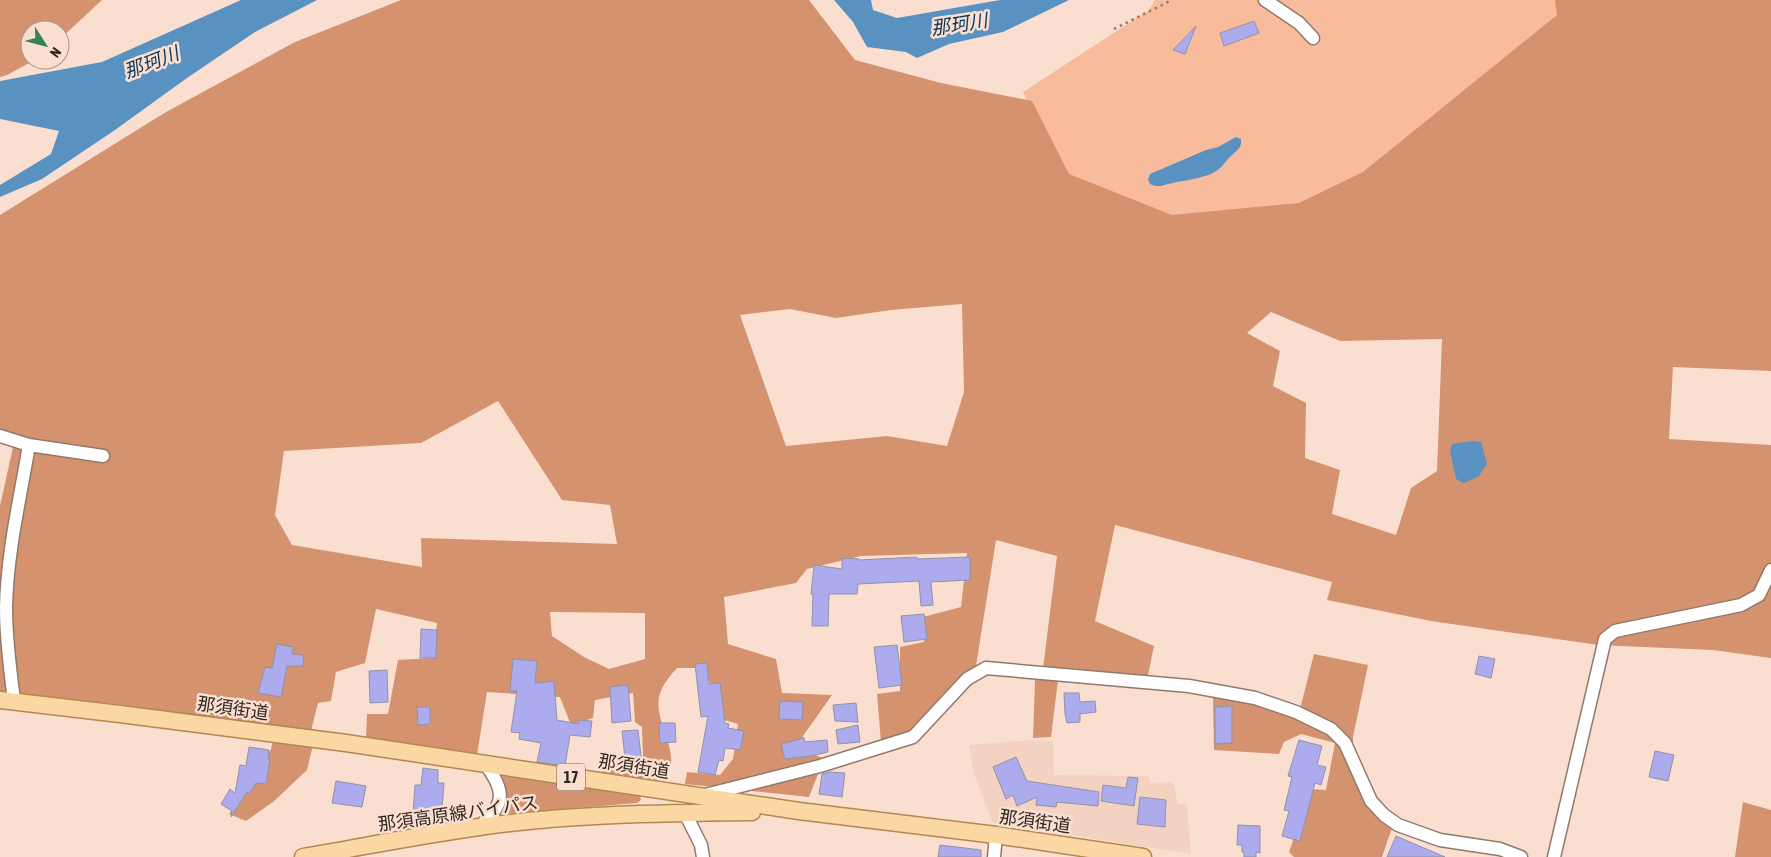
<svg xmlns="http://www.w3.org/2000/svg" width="1771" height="857" viewBox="0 0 1771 857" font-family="'Asap Condensed','Noto Sans JP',sans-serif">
<rect width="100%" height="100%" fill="#fadfd1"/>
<path fill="#f4d2c1" d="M1031,740l22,1 1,34 95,1 2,7 22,-1 5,22h9l4,50 -198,-31 -19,-49 -5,-29z"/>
<path fill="#f8bb9c" d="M1155,0h406l3,18 -197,160 -65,32 -136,11 -103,-42 -40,-87 126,-82z"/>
<path fill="#d4926f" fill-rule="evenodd" d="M0,0h102l-42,39v-9h-30v30h5l-28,15 -7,2z
M401,0h408l46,60 86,23 91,18 37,73 103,41 127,-12 64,-31 194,-157 -2,-15h216v371l-98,-4 -4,72 102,6v213l-58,-8 -115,-5 -167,-24 -104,-21 5,-18 -217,-57 -20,96 59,25 -6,29 -22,2 -67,-5 -8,65 -18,1 2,-58 8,-11 14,-113 -61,-16 -20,126 -66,67 -29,9 -4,-48 23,-3v-44l24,-5 -1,-25 38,-10 6,-54 -106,3 -54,13 -11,14 -72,14 4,47 48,15 6,34 50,2 -29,41 4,15 17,8 -15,38 -124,-13 2,-12 33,3 13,-16 5,-35 -17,-5 -16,-51h-28c-25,27 -21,38 -10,71 3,9 5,18 4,27 -1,5 -4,10 -5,15l-65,-8 3,-10 11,-6 28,-1 -1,-29 -7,-5 -2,-29 -38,7 -2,18 -22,7 -11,-28 -73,-5 -10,63 -111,-17 1,-24h21l10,-54 34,-2 5,-35 -61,-14 -11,54 -29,9 -5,29 -13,2 -7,28 1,18 -5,21 -34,32 -27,19 -17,-7 12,-17 11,-11 19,-37 2,-8 -2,-15 -155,-22 -116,-11v-187l15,-68 -15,-8v-215l166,-103 129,-70zM962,304l2,88 -17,54 -60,-10 -101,10 -46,-131 50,-6 46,9 55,-8zM1271,312l69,29 102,-2 -5,132 -26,17 -15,47 -64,-21 8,-44 -35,-12 1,-55 -33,-17 7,-35 -33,-18zM498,401l64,99 48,5 7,39 -196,-6 1,29 -130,-22 -17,-30 9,-64 137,-8zM550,612l95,1v46l-36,10 -25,-12 -32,-21z
M1314,654l54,11 -15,72v22l18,42 23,21 -12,35h-88l-5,-5 22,-63 15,1 9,-47 -34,-9 -17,8 -5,12 -65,-4 -1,-56 42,6 43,17z
M502,776l135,17 3,3 1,4 -4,3 -135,11 5,-17z
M1743,802l28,8v47h-36z"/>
<path fill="#5991c1" d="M241,0h76l-62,32 -68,46 -72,52 -73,49 -42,18v-12l51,-31 8,-23 -59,-12v-38l102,-19z
M834,0h37l2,10 24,8 103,-18h69l-66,32 -54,12 -32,14 -11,-6 -39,-5 -14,-25z
M1236,137l5,2c1,8 -3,11 -9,16 -5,4 -8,10 -13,14 -14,11 -40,11 -58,17h-6l-5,-2 -2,-5 2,-5 56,-24 12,-3z
M1473,441l8,1 6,22 -8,12 -15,7 -8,-4 -6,-28 2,-7z"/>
<path fill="#acabed" stroke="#9191a9" d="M1254,21l5,12 -35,13 -4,-13z
M1196,26l-11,28 -12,-4z
M917,557v2l53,-2v23l-39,2 2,23 -12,1 -2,-25 -61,3 -1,10h-28l-1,32h-16l1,-32h-2l3,-29 28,4v-11l17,1v1z
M924,614l3,25 -23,3 -3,-26z
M421,629l16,1 -1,28h-16z
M277,644l16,3 -1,7 12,1 -1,11h-16l-6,31 -23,-4 7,-26 7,1z
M897,645l5,40 -23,3 -5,-41z
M1479,656l16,3 -4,19 -16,-4z
M513,659l24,2 -2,22 19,-2 3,39 21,4 1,-4 13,1 -2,16 -20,-2 -5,31 -28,-4 4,-19 -22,-4 1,-6 -9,-1 6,-41h-7z
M707,663l2,21 11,-1 5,40 4,1 -1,4 16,3 -4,19 -15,-2 -2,13 -4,-1 -4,15 -17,-3 10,-56 -7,1 -6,-53z
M387,670l1,32 -18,1 -1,-32z
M628,685l3,36 -19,2 -2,-36z
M1064,693h15l1,9 15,-1 1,11 -16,2v8l-13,1 -2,-9z
M780,701l23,1 -1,18 -23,-1z
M856,703l2,19 -23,-1 -2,-16z
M1232,706v37l-17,1v-37z
M417,707h13v17l-12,1z
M659,723h16l1,19 -16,1z
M858,725l2,17 -22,2 -2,-14z
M638,730l3,26 -16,2 -3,-27z
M804,738l1,4 22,-2 1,12 -17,4 -26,3 -4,-15z
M1299,740l23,6 -5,19 9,2 -5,18 -6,-2 -15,58 -18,-5 7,-25 -5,-1 8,-33 -4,-1z
M249,747l20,3 -1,9h2l-4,25 -10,-1 -7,11 -2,-2 -16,25 1,-6 -11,-7 9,-15 5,4 5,-28 6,1z
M1655,751l19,4 -6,26 -19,-4z
M1016,757l11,24 72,11 -1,14 -41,-4 -1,5 -20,-2 1,-8 -20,9 -4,-11 -7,4 -13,-32z
M423,768l15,2v13h6l-3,38 -38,7v-15l10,1 2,-29h6z
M830,772l15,1 -3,24 -23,-3 3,-20z
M1128,777l10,1 -4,28 -33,-5 2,-16 23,3z
M336,781l30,5 -4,21 -30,-4z
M1140,797l26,3 -1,27 -28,-3z
M1238,825l22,1v27l-4,-1v5h-12v-5h-2v-7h-5z
M1396,836l49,21h-58z
M940,845l41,5v7h-43z"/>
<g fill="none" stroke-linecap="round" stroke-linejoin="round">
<g stroke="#91796d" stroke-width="15">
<path id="minor" d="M1265,0l34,23 14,15
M0,436l29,9 74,11
M14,700c-4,-30 -8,-61 -8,-92 1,-55 14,-109 23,-163
M705,795l115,-29 93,-29 54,-58 19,-11 203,18 66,12 41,14 35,17 14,14 26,58 13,14 14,10 42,15 60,9 21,8
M685,813l16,32 2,12
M479,827c26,-22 27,-35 7,-62
M994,857l2,-22
M1554,857l51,-218 10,-8 126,-26 18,-10 12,-25"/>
</g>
<g stroke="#b28850" stroke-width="19">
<path id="major" d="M0,700l120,14 226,29 453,68 197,24 147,22
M303,857c59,-10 117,-22 176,-30 90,-13 182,-14 273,-15"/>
</g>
<path stroke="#8f7d74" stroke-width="2.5" stroke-dasharray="2.5 4" stroke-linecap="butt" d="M1114,29l58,-29"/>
<use href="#minor" stroke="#fff" stroke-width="12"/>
<use href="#major" stroke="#fbd7a4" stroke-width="16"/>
</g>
<g text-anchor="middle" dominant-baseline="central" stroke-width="5" stroke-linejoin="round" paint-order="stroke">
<rect fill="#fadfd1" stroke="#6d5e56" stroke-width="1" x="557" y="763.5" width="28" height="27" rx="4"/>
<g font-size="16" font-weight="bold" fill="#312722">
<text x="571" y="777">17</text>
</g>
<g font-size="18" fill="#312722" stroke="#fadfd1">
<text transform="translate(233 708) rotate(8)">那須街道</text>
<text transform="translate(634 766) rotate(9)">那須街道</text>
<text transform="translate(458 813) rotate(-8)">那須高原線バイパス</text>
<text transform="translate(1035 821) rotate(8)">那須街道</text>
</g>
<g font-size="19" font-style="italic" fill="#0d3959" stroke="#fadfd1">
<text transform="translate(959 24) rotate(-9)">那珂川</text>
<text transform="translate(151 62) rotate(-21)">那珂川</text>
</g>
</g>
<g transform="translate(45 45) rotate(126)"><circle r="24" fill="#fadfd1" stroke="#aa958b"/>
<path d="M0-4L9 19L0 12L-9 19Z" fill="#368453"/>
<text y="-8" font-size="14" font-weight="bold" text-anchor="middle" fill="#312722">N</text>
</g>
</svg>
